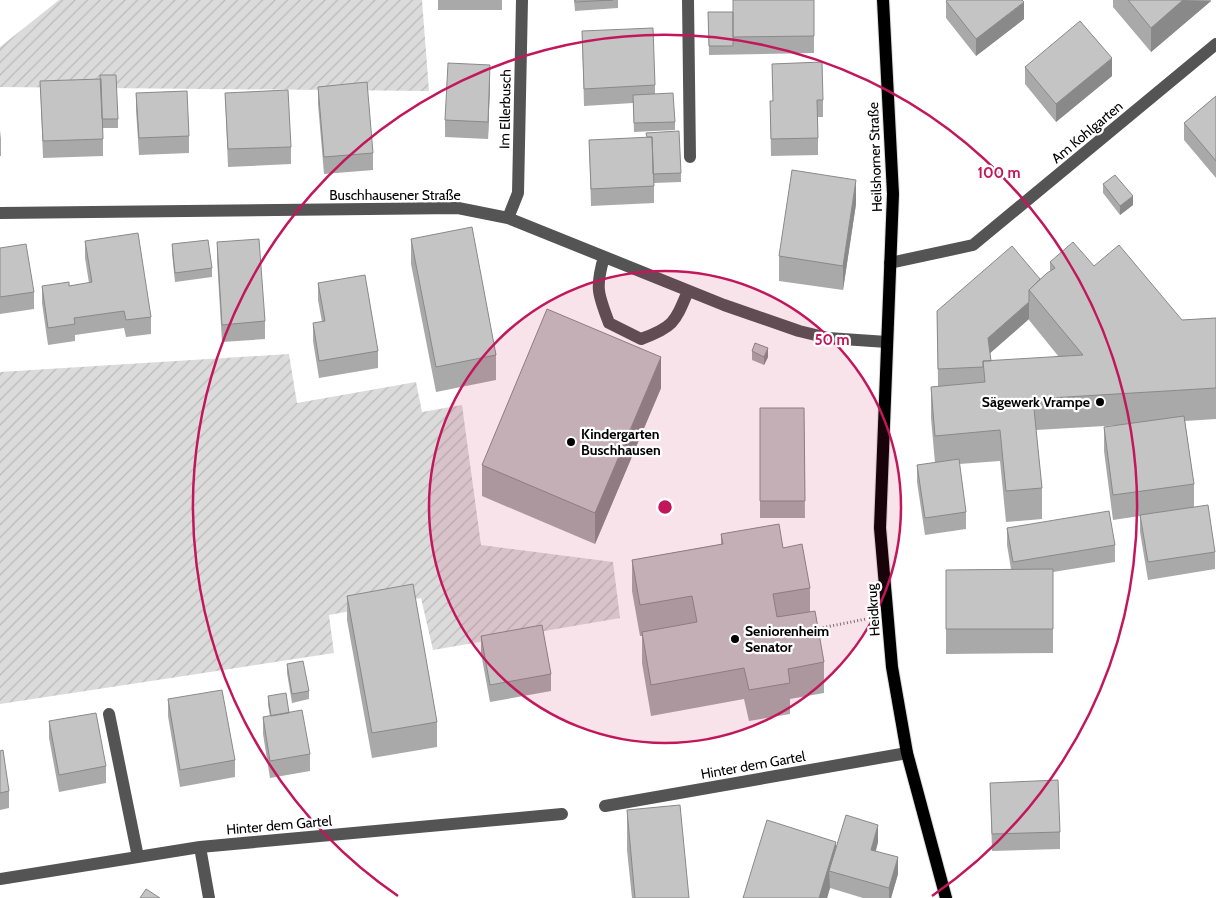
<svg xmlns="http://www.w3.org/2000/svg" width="1216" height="898" viewBox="0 0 1216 898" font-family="Cabin,sans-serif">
<defs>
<pattern id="garden-furrows" width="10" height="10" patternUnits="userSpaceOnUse" patternTransform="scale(1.25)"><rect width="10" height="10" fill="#dbdbdb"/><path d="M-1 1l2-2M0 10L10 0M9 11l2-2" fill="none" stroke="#bababa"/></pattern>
</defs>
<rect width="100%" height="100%" fill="#fff"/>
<path fill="url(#garden-furrows)" d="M59,0h363l7,91 -429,-4v-40z
M289,354l8,49 119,-21 6,30 40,-7 19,140 132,17 7,56 -187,32 -12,-52 -92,17 5,38 -334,51v-332z"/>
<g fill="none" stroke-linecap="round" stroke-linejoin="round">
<g stroke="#dbdbdb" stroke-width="14">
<path id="major" d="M883,0l10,194 -13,334 12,139 15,86 39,145"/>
</g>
<path stroke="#767676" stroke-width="3" stroke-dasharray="1 2.5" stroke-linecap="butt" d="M816,629l50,-10"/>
<path stroke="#545454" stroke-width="12" d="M688,0l2,157
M0,213l458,-5 50,10 216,87 75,26 29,7 59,4
M508,218l10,-25 4,-193
M604,257c-9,31 -6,37 5,66l32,16c33,-12 34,-17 47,-48
M890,263l83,-18 243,-201
M109,714l29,143
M605,806l302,-53
M200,847l9,51
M0,879l200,-32 362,-33"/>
<use href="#major" stroke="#000" stroke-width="12"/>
</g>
<path fill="#a9a9a9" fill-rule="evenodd" d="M438,0h64v10h-64z
M574,0h44v8l-43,3z
M814,0v53l-105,2 -1,-43h25z
M1113,0h98v1l-60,51 -38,-45z
M946,1l78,18 -48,37 -30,-38z
M582,31l73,54v9l20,28v8l-41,2 -1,-29 -49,3z
M772,64l51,36v17h-5v38l-47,1 -1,-55h3z
M1025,67l87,9 -56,46 -31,-38z
M40,81l78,38v9h-15v28l-60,2z
M490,82l-2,57 -43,-2v-17z
M318,87l55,66v17l-49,4 -6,-70z
M136,93l53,43v17l-50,2 -3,-45z
M225,93l66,54v17l-63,3z
M1216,96v82l-32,-38v-17z
M0,130l1,9v17h-1z
M589,140l92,33v9l-27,1v20l-63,3z
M1103,184l30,21 -13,10 -17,-22z
M856,204l-13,86 -64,-9v-25z
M411,239l85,116v25l-60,12 -25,-128z
M85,241l66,76v17l-25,3 -2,-9 -49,7v6l-27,4 -6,-42v-17h27l20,-3 -4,-25z
M217,242l48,79v18l-43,3 -5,-83z
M172,244l40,24v9l-37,5 -3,-29z
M0,248l34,44v17l-34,5z
M1050,262l44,4 88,54 34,-2v101l-31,2 9,63v23l21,45v17l-67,11 -8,-48v-16l-27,4 -9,-69v-24l18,-2 -86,5 6,58v31l-36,3 -6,-61 -41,3 7,48v17l-41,6 -8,-53v-17l18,-2 -4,-45v-31l7,-1 -1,-75 103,-32 10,-8zM1029,319v1l30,37 -68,4 -1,-8z
M318,283l60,68v17l-59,10 -6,-37v-18l9,-1 -4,-22z
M752,351l16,6 -4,8 -12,-5z
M661,388l-66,156 -113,-48v-31z
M760,408h44l1,110h-45z
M1007,528l108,17v17l-62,10v81l-107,1v-84l65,-1 -4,-24z
M721,534l62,14 27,40v24l14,50v31l-34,6v15l-41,7 -5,-22 -93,17 -9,-53v-27h-2l-8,-45v-31l89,-16z
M347,596l90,126v25l-65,11 -25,-138z
M481,636l70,38v17l-61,11 -9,-49z
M287,664l22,27v8l-17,4 -5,-30z
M268,696l21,17 21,41v17l-40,7 -7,-44v-17l7,-1 -2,-11z
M168,699l67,61v17l-55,10 -12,-71z
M49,721l57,45v17l-47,9 -10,-54z
M0,751l9,40v17l-9,2z
M990,783l70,49v17l-68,2z
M627,810l62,88h-57l-5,-48z
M878,842l-2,9 22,23 -7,24h-28l-33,-10 -3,10h-84l93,-50z"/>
<path fill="#898989" d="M1183,0l28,1 -60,51v-24z
M1024,2v17l-48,37v-17z
M1112,58v18l-56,46v-18z
M490,65v17l-2,57v-17z
M856,180v24l-13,86v-24z
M1133,196v9l-13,10v-9z
M1029,302v17l-41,36v-17z
M768,348v9l-4,8v-8z
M661,357v31l-66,156v-31z
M878,825v17l-7,25v-17z
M836,842v24l-7,5 1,17 -3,10h-8z
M898,857v17l-7,24h-2v-10z"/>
<path fill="#c4c4c4" stroke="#898989" d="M575,0h38l-38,2z
M733,0h81v36l-81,1z
M948,0h74l2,2 -48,37 -30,-38z
M1128,0h55l-32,28z
M708,12h25v34h-24z
M1080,21l32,37 -56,46 -31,-37z
M653,28l2,57 -71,4 -2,-58z
M822,62l1,38h-6l1,38 -47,1 -1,-38h3l-1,-37z
M448,63l42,2 -2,57 -43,-2z
M100,75h16l2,44h-16z
M101,79l2,60 -60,2 -3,-60z
M367,82l6,71 -49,4 -6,-70z
M288,90l3,57 -63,2 -3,-56z
M187,91l2,45 -50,2 -3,-45z
M673,93l2,29 -41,1 -1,-28z
M1216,96v65l-32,-38z
M679,131l2,42 -28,1 -1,-37h-5l-1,-4z
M652,137l2,49 -63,3 -2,-49z
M792,170l64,10 -13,86 -64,-10z
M1115,175l18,21 -13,10 -17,-22z
M472,227l24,128 -60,12 -25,-128z
M138,233l13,84 -25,3 -2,-9 -50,7 1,6 -27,4 -6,-42 27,-4v4l23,-4 -7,-41z
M259,239l6,82 -43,4 -5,-83z
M208,240l4,28 -37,5 -3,-29z
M1073,242l21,24 25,-21 63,75 34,-2v70l-183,11 9,89 -36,3 -6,-61 -65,6 -4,-49 54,-5 -2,-21 100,-6 -54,-65 18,-17 8,-5 -5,-6z
M26,244l8,48 -34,5v-49z
M1012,246l28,33 -11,11v12l-41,36 3,23h-8v6l-45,2 -1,-58z
M365,275l13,76 -59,10 -6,-38 12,-2 -7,-38z
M547,309l114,48 -66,156 -113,-48z
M755,343l13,5 -4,9 -12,-6z
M760,408h44l1,93h-45z
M1184,416l10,68 -81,11 -9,-68z
M959,459l7,53 -41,6 -8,-53z
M1208,505l7,47 -67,10 -8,-47z
M1109,511l6,34 -102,17 -6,-34z
M779,524l4,24 19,-4 8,44 -37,6 4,23 38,-6 9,51 -36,7 2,14 -41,7 -5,-22 -93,17 -9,-53 55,-10 -5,-26 -52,9 -8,-45 91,-16 -2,-10z
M1053,569v60h-107v-59z
M413,584l24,138 -65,11 -25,-137z
M542,625l9,49 -61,11 -9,-49z
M303,661l6,30 -17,3 -5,-30z
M222,690l13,70 -55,10 -12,-71z
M286,693l3,20 -18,3 -3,-20z
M302,710l8,44 -40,7 -7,-44z
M96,713l10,53 -47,9 -10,-54z
M3,750l6,41 -9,2v-42z
M1058,780l2,52 -68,2 -2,-51z
M680,805l9,93h-54l-8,-88z
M846,815l32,10 -7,25 27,7 -9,31 -60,-17z
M767,820l69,22 -17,56h-76z
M146,889l14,9h-20z"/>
<circle cx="665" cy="507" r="236" fill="#c2185b" fill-opacity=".12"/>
<g fill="none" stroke="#c2185b" stroke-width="2.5">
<circle cx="665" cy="507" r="236"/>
<path d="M398 896A472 472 0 1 1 932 896"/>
</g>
<g fill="#000" stroke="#fff" stroke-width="2">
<circle cx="1100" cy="402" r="5"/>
<circle cx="571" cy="442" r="5"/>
<circle cx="735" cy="639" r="5"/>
</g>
<g text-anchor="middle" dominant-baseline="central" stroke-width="4.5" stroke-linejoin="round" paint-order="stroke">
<g font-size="14" fill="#000" stroke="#fff">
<text transform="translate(505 109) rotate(-89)">Im Ellerbusch</text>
<text transform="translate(1087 132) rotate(-40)">Am Kohlgarten</text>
<text transform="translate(875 157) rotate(-92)">Heilshorner Straße</text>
<text x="395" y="195">Buschhausener Straße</text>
<text transform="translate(873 610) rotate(-94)">Heidkrug</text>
<text transform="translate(753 765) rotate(-10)">Hinter dem Gartel</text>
<text transform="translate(279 825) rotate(-5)">Hinter dem Gartel</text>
</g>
<g font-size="14" font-weight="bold" fill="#000" stroke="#fff" text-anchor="start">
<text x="1090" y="402" text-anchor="end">Sägewerk Vrampe</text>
<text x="581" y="434">Kindergarten<tspan x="581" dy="16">Buschhausen</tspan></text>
<text x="745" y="631">Seniorenheim<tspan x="745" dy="16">Senator</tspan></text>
</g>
</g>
<circle cx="665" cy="507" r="8" fill="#c2185b" stroke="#fff" stroke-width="2.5"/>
<g font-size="15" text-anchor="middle" font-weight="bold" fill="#c2185b" stroke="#fff" stroke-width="4.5" stroke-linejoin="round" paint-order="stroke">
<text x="999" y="178">100 m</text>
<text x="832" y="345">50 m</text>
</g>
</svg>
